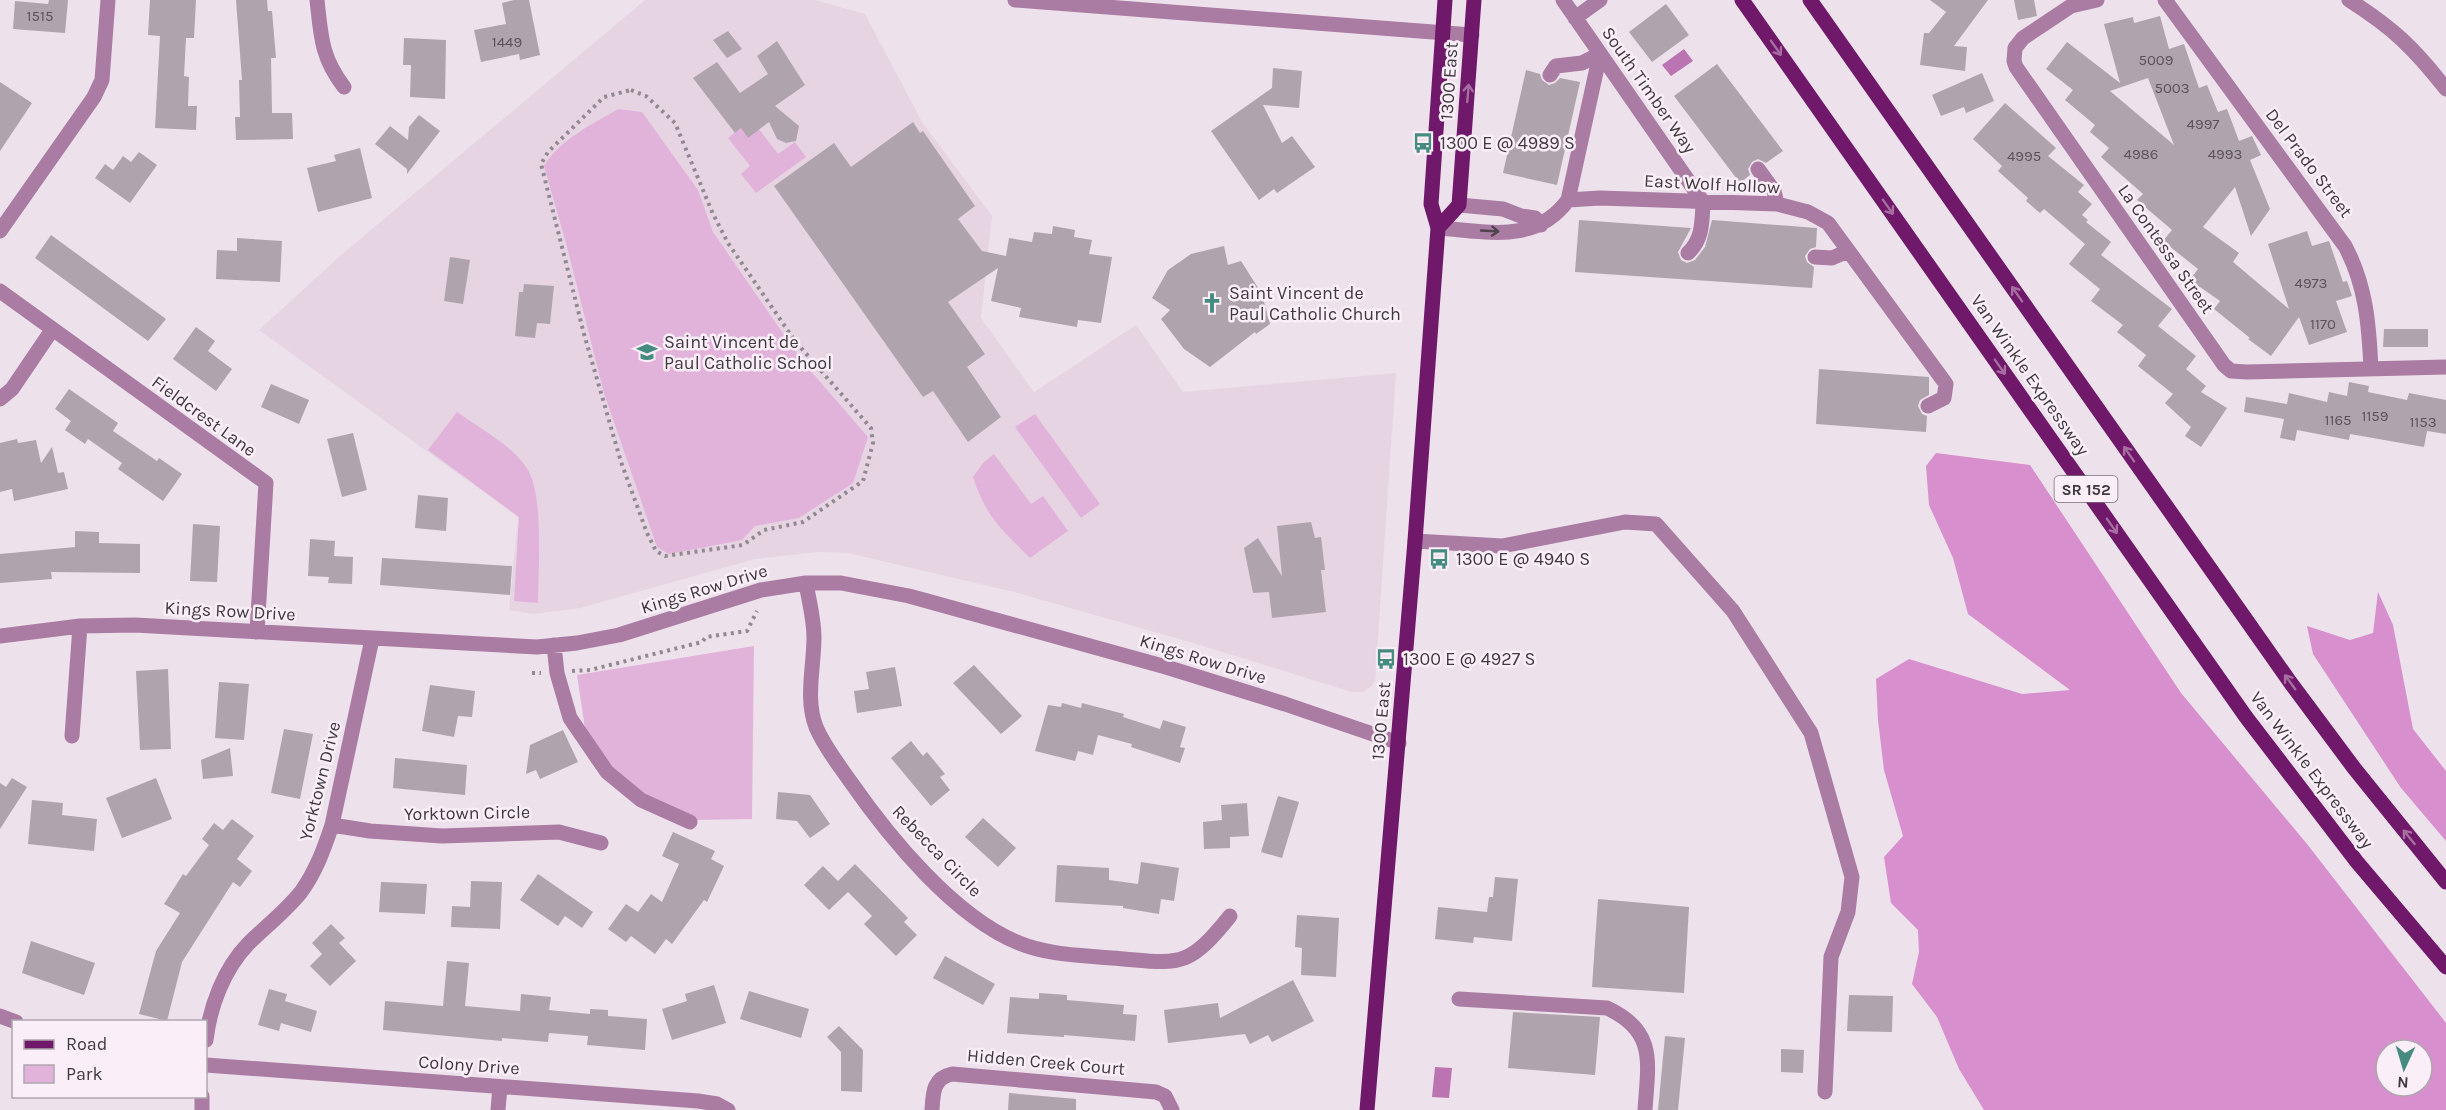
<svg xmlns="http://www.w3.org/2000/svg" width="2446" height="1110" viewBox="0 0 2446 1110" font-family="Karla,sans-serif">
<rect width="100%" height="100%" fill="#ede1eb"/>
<path fill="#e6d4e3" d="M645,0h170l50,14 57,108 70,94 -11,102 53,74 102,-67 47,67 213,-19 -21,308 -3,5 -9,6h-11l-152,-47 -186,-53 -166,-39 -31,-1 -62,7 -175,49 -47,6 -24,-4 9,-93 -259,-187 82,-75z"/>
<path fill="#e2b3da" d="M618,109l24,3 56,78 15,42 89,129 66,76 -15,46 -54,35 -44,8 -13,14 -73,14 -12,-7 -53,-154 -38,-150 -22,-77c15,-26 49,-42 74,-57z
M741,128l7,10 11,-9 19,25 17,-12 11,15 -50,36 -15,-19 9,-8 -22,-28z
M457,412c21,15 58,35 71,58 16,28 10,99 10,133l-24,-2 5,-84 -91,-67z
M1035,414l65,90 -19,14 -66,-91z
M994,454l37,50 12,-8 25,35 -38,27c-29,-29 -44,-41 -57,-81l10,-14z
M754,646l-2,173 -58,1 -54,-24 -53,-54 -10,-67z"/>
<path fill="#d88fce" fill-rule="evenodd" d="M1936,453l94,12 151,228 126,151 139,179v87h-462l-25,-41 -22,-52 -25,-33 7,-32 -1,-22 -27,-27 -7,-46 19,-21 -19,-66 -6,-50 -2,-41 33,-20 113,35 48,-4 -102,-76 -15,-56 -24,-53 -3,-39zM2386,1050h36v36h-36z
M2378,592l15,33 20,104 33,42v70l-45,-53 -88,-134 -6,-28 43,14 23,-7z"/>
<path fill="#bb74b1" d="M1684,49l9,12 -22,15 -9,-11z
M1435,1067l17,1 -3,30 -17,-1z"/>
<path fill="#afa4ad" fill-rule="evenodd" d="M49,0h19l-3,33 -52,-4 2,-28 33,3z
M150,0h46l-2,38h-8l-2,38 5,1 -1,29h9l-1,24 -41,-2 5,-92 -12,-1z
M236,0h31l1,11h4l4,47h-5l1,55h20l1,26 -57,1 -1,-23h5l-1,-37h3z
M514,0h15l11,55 -20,5 -1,-6 -38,8 -7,-32 32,-6 -4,-21z
M1930,0h58l-34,46 13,1 -2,24 -45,-6 4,-32h5l17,-21z
M2014,0h20l3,16 -19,4z
M1666,4l23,31 -37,27 -23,-30z
M2160,16l9,33 15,-5 15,44 8,-3 11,27 9,-3 12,32 13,-5 9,19 -11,5 20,49 -19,27 -16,-49 -32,40 36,26 -6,9 56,47 -21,-65 39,-13 5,15 17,-5 14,41 4,-1 5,15 -16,5 11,31 -38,13 -10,-28 -28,39 -23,-17 2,-1 -36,-29 6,-8 -30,-21 8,-11 -35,-28 9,-11 -35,-30 6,-6 -42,-37 8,-9 -19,-16 5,-7 -30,-25 8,-10 -27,-21 21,-27 53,41 -16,-59 29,-7 1,6zM2148,78l26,67 -64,-54z
M728,31l14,18 -15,9 -14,-18z
M404,38l42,2 -1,59 -35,-2 1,-32h-8z
M777,41l28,44 -30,21 24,20 -3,15 -10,2 -9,-4 -8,-17 -21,16 -7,-10 -6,5 -42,-55 24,-16 23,31 28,-19 -11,-18z
M1717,64l66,87 -17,12 -8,-4 -6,3 -4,7 2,6 -10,8 -66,-87z
M1273,68l29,3 -3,37 -36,-3 19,38 10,-7 23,31 -38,26 -3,-4 -15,11 -48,-69 61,-43z
M1526,70l14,4 2,6 7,5 6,-2 5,-5 20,4 -23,103 -54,-12z
M1982,73l12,28 -28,12 -2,-6 -23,9 -9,-21z
M0,82l32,21 -32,48z
M2005,103l51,45 -8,8 36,29 -6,7 14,12 -10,11 6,5 -2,2 25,20 -10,13 71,54 -14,17 38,30 -10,13 20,17 -5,6 26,16 -26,39 -16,-11 6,-9 -26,-24 8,-9 -35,-28 8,-11 -29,-23 6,-7 -32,-24 9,-12 -31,-25 16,-20 -41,-35 -4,4 -14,-12 2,-3 -30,-27 4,-5 -29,-27z
M419,115l21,16 -33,43v-5l-32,-25 15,-18 18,14 1,-13z
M913,122l7,11 3,-2 52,75 -17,13 24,32 24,5 3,-18 23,4 2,-10 18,2 1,-8 22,4 -1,7 18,3 -3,14 23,3 -11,66 -23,-3 -1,7 -58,-10 2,-9 -30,-7 7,-33 -50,34 37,52 -18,13 34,50 -33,25 -35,-51 -10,6 -149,-211 60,-43 17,24z
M360,148l12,50 -54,14 -11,-44 29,-7 -2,-6z
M139,152l18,13 -27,38 -35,-25 10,-14 8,6 10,-14 8,6z
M1579,220l112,8 -13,24 3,8 6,3 8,-3 10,-13 7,-27 105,8 -1,19 -6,2 -5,7 2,6 7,5 -2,21 -237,-16z
M51,235l115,84 -18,22 -113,-83z
M237,238l45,3 -2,41 -64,-3 1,-29 20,1z
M1224,246l4,19 13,-4 21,33 8,30 -14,10 -1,-2 -45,35 -26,-18 -23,-30 9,-9 -18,-12 16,-28 23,-16z
M450,257l20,3 -7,44 -19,-3z
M524,284l30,2 -4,38 -13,-1 -2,15 -20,-2 4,-44h4z
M196,327l19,14 -7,10 24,18 -16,22 -43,-32z
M2384,329h44v18h-45z
M1819,369l110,8v18l-9,5 -2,6 4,8 5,2 -1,16 -110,-8z
M2349,382l20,4 -1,6 39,8 2,-7 37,7v34l-19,-3 -3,16 -74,-13 -1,6 -52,-10 -2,11 -15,-3 4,-19 -40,-7 2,-15 41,7 2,-11 38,9 2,-10 18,4z
M271,384l38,16 -10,24 -38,-17z
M69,389l49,34 -5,8 44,30 2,-3 23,16 -19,27 -45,-32 4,-6 -34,-24 -3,5 -20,-14 6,-9 -16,-12z
M353,433l14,57 -25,7 -15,-58z
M17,439l1,4 18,-3 5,23 11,-16 6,26 6,-1 4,17 -54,12 -2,-12 -12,3v-49z
M418,495l30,3 -2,33 -31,-3z
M1311,522l4,16 6,-1 4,33h-4l5,42 -54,6 -3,-26 -16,1 -9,-45 14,-10 24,38 -5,-50z
M193,524l27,2 -3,56 -27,-1z
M75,531l24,1v11l41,1v29l-89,-1 1,7 -52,4v-29l75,-7z
M310,539l25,2 -1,15 19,1 -1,27 -24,-1 1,-6 -21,-1z
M382,558l130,8 -2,29 -130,-10z
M974,665l48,51 -21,18 -48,-51z
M895,667l7,39 -45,7 -3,-22 15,-2 -3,-17z
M168,669l3,80 -31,1 -4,-79z
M219,682l30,2 -5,56 -29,-2z
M430,685l45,6 -3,26 -14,-1 -4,21 -32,-6z
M1062,703l19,5 1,-5 42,11 -1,3 37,12 3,-9 23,7 -6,20 5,1 -5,15 -49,-16 1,-3 -34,-9 -5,20 -15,-4 -3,10 -40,-10 13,-46 13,2z
M284,729l29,5 -13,65 -29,-6z
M563,730l15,32 -38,17 -4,-9 -10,4 4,-29z
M911,741l12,15 4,-4 18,22 -5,3 10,13 -19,16 -40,-48z
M230,748l3,28 -30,3 -2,-19z
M395,758l72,7 -2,30 -72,-7z
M12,778l15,9 -27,42v-46l6,4z
M156,778l16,41 -50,19 -16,-40z
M778,792l32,3 20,29 -20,14 -13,-17 -21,-2z
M1278,796l21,6 -17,56 -21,-6z
M32,800l31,3 -1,12 35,4 -3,32 -66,-7z
M1247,803l2,33 -19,1v11l-26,1 -1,-27 19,-2 -1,-15z
M983,818l33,30 -18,19 -33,-30z
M232,819l22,17 -17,23 15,12 -12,16 -7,-5 -51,80 -15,59 -28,-7 17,-63 24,-38 -16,-9 19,-30 3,2 23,-31 -7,-6 12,-16 9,7z
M673,832l42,19 -4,8 13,7 -17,36 -3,-2 -32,44 -6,-5 -11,15 -24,-18 -5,6 -18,-13 18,-25 12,8 13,-18 11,8 17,-38 -17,-8z
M1141,862l38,6 -5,33 -13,-2 -2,15 -36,-6v-2l-68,-4 2,-37 52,3v12l29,4z
M855,864l53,54 -4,4 13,13 -21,21 -32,-32 8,-8 -24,-24 -19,18 -25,-25 19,-19 15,15z
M538,874l55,38 -11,16 -17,-12 -7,10 -38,-26z
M1495,877l23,2 -6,62 -38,-4 -1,6 -38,-4 3,-32 49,5 2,-15h4z
M471,881l31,1 -2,47 -49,-2 1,-21 18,1z
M381,882l46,2 -2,30 -46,-2z
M1598,899l91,8 -5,86 -92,-6z
M1297,915l42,3 -3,59 -35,-2 1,-27 -7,-1z
M331,924l14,14 -6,5 17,18 -26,25 -20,-20 12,-12 -10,-11z
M31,941l64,22 -11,32 -62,-22z
M945,956l50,28 -12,21 -50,-27z
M447,961l22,2 -4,43 55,5 1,-17 30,3 -2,13 41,4v-5l18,1v6l39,3 -2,31 -58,-5 1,-9 -39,-3 -1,9 -46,-4v3l-119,-11 2,-29 58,5z
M1293,980l21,41 -42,21 -4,-7 -18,9 -5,-10 -77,9 -4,-33 54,-7 2,15z
M714,985l12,38 -54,17 -10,-31 25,-8 -2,-7z
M269,989l18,5 -2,7 32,10 -6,21 -30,-9 -2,8 -21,-6z
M749,991l60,18 -8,29 -61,-19z
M1039,993l28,2v5l57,5 -1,9 14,1 -2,26 -71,-6v2l-57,-4 3,-36 29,2z
M1849,995l44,1 -1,36 -45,-1z
M1513,1012l87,5 -5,58 -87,-7z
M839,1026l24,24 -1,42 -21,-1v-39l-14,-15z
M1665,1036l20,2 -7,72h-20z
M1781,1049l23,1 -1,23 -22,-1z
M1009,1093l67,6v11h-68z"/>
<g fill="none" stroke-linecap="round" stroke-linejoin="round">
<path stroke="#918990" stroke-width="4" stroke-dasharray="3 4.5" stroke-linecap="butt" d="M631,90l15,6 29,27 38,91 15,29 67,98 76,87 2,15 -10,38 -60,41 -39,8 -21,15 -78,11 -9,-5 -9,-18 -26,-71 -37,-128 -43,-170 7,-12 56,-55z
M572,671l18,-1 112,-28 4,-5 41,-6 10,-20
M532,673h9"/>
<path stroke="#aa7ba3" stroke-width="15" d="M317,0c4,36 4,57 27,87
M1015,0l457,35
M1563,0l140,202c-1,20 0,37 -15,51
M2097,0l-26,6 -48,32 -8,10 -1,13 2,6 208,298 7,6 16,1 199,-5
M2165,0l180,246c21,39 24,79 26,123
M2349,0c44,28 65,48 97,89
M1575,18l25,-18
M1550,75l6,-9 26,-3 18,-9
M1758,169l16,22 3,13
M1568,200l32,-2 177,6 31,8 20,11 118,161 -2,14 -16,8
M1459,205l44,4 18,7 14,2 6,7
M1438,228c48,3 97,17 130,-28l32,-146
M0,231l94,-134 8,-17 6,-80
M1815,257l17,1 16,-7
M0,291l266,192 -9,149
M0,399l12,-10 40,-59
M1415,541l87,5 123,-24 31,2 77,87 78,122 41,144 -4,35 -17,45 -6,135
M806,583c3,18 8,36 8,54 0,30 -9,62 2,90 8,19 22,37 34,54 39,56 104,136 169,162 29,12 62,12 93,15 67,5 74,13 118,-42
M0,636l80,-10 55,-1 402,22 40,-4 42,-8 142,-45 45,-7h35l68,13 257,71 119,37 114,39
M554,645l3,28 13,45 37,54 34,28 49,22
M72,736l8,-110
M332,825l38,6 72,5 117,-4 42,11
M1459,999l148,9c50,23 41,55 38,102
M0,1016l16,6
M206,1040c4,-34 18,-71 42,-96 18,-18 37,-32 53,-52 15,-21 23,-43 31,-67l40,-186
M206,1065l492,36 19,3 11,6
M202,1110v-14
M498,1110l2,-23
M932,1110c1,-17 1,-32 20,-36l204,18 9,4 7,14"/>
<path stroke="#701869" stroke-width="15" d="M1742,0l504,717 111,145 89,105
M1810,0l480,682 64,86 92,114
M1438,228l21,-23 15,-205
M1367,1110l48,-569 23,-313 -7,-24 14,-204"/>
</g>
<defs><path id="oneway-shaft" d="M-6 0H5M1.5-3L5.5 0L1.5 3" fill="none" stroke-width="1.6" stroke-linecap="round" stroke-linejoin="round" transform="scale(1.5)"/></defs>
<g stroke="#a76ea2">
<use href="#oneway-shaft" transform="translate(1776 48) rotate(55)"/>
<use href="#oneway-shaft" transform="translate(1468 93) rotate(-85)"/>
<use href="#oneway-shaft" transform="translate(1888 207) rotate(55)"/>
<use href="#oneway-shaft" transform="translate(2017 294) rotate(-125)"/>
<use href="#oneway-shaft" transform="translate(2000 367) rotate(55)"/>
<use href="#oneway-shaft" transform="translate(2129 454) rotate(-125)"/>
<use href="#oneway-shaft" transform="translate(2112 526) rotate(55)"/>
<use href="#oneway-shaft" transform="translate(2290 682) rotate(-126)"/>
<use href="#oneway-shaft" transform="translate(2409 837) rotate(-129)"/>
</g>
<use stroke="#4e444d" href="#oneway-shaft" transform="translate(1490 231) rotate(3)"/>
<defs>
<g id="bus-bare" transform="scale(1.62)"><path d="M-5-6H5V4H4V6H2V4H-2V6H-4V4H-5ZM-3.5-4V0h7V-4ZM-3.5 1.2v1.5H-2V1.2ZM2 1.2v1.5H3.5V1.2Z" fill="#468b80" stroke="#faeff8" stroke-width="2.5" paint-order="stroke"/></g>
<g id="church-bare" transform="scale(1.62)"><path d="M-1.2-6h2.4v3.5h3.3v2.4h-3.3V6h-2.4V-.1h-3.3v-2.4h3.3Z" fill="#468b80" stroke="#faeff8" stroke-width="2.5" paint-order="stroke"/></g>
<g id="school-bare" transform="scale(1.62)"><path d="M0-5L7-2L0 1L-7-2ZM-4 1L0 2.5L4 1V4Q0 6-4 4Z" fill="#468b80" stroke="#faeff8" stroke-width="2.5" paint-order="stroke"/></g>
</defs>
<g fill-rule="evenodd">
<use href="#bus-bare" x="1423" y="143"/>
<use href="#church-bare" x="1212" y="303"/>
<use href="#school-bare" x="647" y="352"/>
<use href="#bus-bare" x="1439" y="559"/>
<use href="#bus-bare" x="1386" y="659"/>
</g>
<g text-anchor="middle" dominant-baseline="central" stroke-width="5" stroke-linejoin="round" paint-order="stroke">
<g font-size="15" fill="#5a545a">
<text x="40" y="16">1515</text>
<text x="507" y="42">1449</text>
<text x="2156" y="60">5009</text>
<text x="2172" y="88">5003</text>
<text x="2203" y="124">4997</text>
<text x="2141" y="154">4986</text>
<text x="2225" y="154">4993</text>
<text x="2024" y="156">4995</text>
<text x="2311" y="283">4973</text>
<text x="2323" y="324">1170</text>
<text x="2375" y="416">1159</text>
<text x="2338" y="420">1165</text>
<text x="2423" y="422">1153</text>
</g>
<rect fill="#faeff8" stroke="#767076" stroke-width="1.5" x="2054.5" y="476" width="63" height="26" rx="4.5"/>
<g font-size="16" font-weight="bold" fill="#3e3a3e">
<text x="2086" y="489">SR 152</text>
</g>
<g font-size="18" fill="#3e3a3e" stroke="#faeff8">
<text transform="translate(1449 81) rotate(-86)">1300 East</text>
<text transform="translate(1649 90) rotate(55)">South Timber Way</text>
<text transform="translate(2309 163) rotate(53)">Del Prado Street</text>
<text transform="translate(1712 184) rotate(3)">East Wolf Hollow</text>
<text transform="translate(2166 249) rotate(55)">La Contessa Street</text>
<text transform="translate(2030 375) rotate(55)">Van Winkle Expressway</text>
<text transform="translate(204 416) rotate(36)">Fieldcrest Lane</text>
<text transform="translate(704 589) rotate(-17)">Kings Row Drive</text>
<text transform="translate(230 611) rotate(3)">Kings Row Drive</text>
<text transform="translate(1203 659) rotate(17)">Kings Row Drive</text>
<text transform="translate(1381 721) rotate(-85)">1300 East</text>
<text transform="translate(2312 770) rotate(53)">Van Winkle Expressway</text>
<text transform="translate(320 781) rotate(-76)">Yorktown Drive</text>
<text transform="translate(467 813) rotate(-1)">Yorktown Circle</text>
<text transform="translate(937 851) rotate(46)">Rebecca Circle</text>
<text transform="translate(1046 1062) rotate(5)">Hidden Creek Court</text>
<text transform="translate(469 1065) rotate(4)">Colony Drive</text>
</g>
<g font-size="18" fill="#3e3a3e" stroke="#faeff8" text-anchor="start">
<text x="1440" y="143">1300 E @ 4989 S</text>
<text x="1229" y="293">Saint Vincent de<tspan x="1229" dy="21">Paul Catholic Church</tspan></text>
<text x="664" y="342">Saint Vincent de<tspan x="664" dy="21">Paul Catholic School</tspan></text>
<text x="1456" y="559">1300 E @ 4940 S</text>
<text x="1403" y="659">1300 E @ 4927 S</text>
</g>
</g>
<rect x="12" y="1020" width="195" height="78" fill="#faeff8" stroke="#afa7ae" stroke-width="1.5"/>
<rect x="24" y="1040" width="30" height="9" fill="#701869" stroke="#afa7ae" stroke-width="1.5"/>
<text x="66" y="1050" font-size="18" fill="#3e3a3e">Road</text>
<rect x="24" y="1065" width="30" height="18" fill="#e2b3da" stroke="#afa7ae" stroke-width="1.5"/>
<text x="66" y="1080" font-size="18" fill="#3e3a3e">Park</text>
<g transform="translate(2404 1068) rotate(184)"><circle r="28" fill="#faeff8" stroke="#afa7ae" stroke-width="1.5"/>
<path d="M0-4.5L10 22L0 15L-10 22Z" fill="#468b80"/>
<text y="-9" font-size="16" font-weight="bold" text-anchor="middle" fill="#3e3a3e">N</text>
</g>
</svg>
